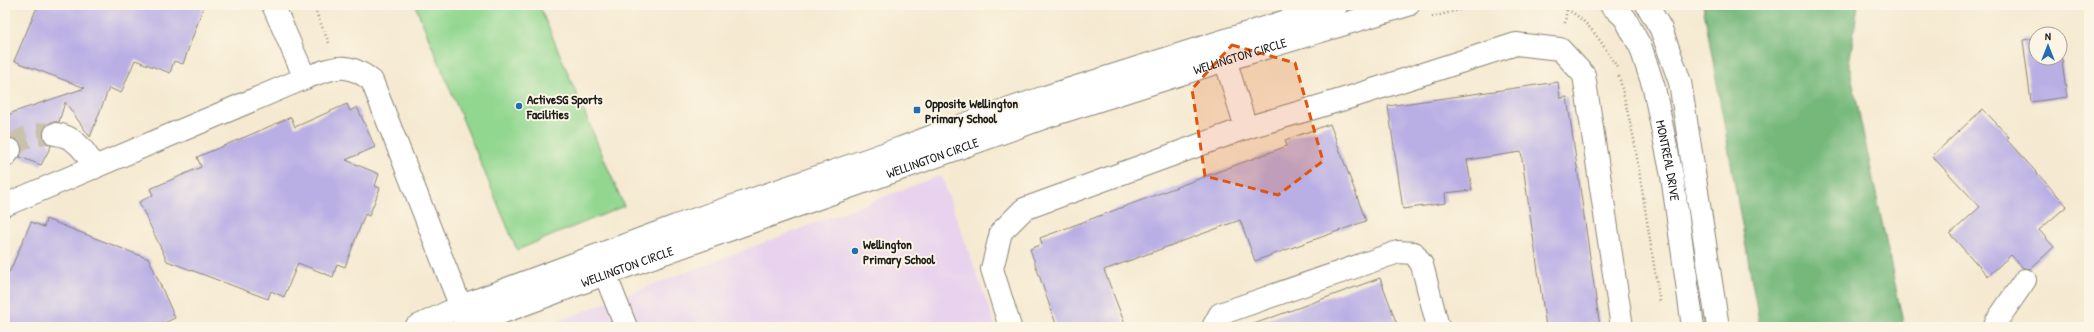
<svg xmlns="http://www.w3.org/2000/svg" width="2094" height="332" viewBox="0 0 2094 332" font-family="'Patrick Hand',sans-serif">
<rect width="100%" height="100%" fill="#fcf5e5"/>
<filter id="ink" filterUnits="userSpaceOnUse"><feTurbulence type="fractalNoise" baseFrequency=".025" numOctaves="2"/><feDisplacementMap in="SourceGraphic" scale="8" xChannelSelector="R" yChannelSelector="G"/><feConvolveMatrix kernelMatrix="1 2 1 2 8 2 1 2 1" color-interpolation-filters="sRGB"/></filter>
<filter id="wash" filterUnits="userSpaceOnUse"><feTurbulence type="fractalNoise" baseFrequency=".012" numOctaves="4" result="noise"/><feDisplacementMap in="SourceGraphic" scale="16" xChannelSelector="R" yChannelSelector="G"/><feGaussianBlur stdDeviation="0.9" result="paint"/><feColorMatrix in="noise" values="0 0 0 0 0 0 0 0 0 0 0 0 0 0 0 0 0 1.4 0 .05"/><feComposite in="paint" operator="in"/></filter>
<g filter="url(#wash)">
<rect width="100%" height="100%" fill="#f5ead1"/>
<path fill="#e8d2ee" d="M941,175l55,152h-454z"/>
<path fill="#92d790" stroke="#577a56" d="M415,5h124l85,201 -107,44z"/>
<path fill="#75b87a" stroke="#486a4b" d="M1703,5h155l-9,60 55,262h-144z"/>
<g id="blocks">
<path fill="#b9afe5" d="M38,5h166l-21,59 -9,-3 -4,12 -35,-13 -14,33 -12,-5 -19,49 -25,-35 -6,20h-8l-5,4 -3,5v7l8,8 -10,19 -21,-8 2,-11 -4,-6 -6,-2 -7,1v-22l9,-5 71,-24 -71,-27z
M2036,38v20h24v-11l7,50 -36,5 -8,-62z
M1558,82l2,16 7,-1 33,230h-54l-25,-175 -54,8 5,30 -27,3 1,10 -43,6 -15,-103z
M347,104l3,7 7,-4 18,40 -29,13 33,14 -4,12 5,2 -11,28 -4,-2 -20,53 -8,-3 -4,13 -35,-14 -14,34 -13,-6 -3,8 -101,-38 -28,-59 14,-7 -3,-6 51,-22 -4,-10 55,-23 39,-17 4,10z
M1983,109l26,28 -3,2 61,67 -28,24 15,17 -24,22 -7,-1 -12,-13 -23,21 -38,-42 30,-27 -48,-51z
M1330,124l36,97 -111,40 -15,-41 -136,50 22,57h-69l-27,-78 12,-5 -2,-6 247,-92 -2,-6z
M46,219l103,40 26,59 -20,9h-150v-54l5,-2 21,-49 13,5z
M1380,278l18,49h-144v-3z"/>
</g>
</g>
<g filter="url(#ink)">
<use href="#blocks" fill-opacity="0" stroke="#888376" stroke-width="1"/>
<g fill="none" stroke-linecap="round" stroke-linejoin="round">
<path stroke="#cac1ad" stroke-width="22" stroke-dasharray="22 11" stroke-linecap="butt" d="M10,150c10,-14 29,-18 45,-16"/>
<g stroke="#888376" stroke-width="24">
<g id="minor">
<path d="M273,5l32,73"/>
<path id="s1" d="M1611,5l14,13 16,30 13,40 18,88 21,151"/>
<path d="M1647,5l14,24 19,53 38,245"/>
<path d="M1221,46l25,82"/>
<path d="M55,134c20,2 31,17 39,34"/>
<path d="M5,156l5,-6"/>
<path d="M5,205l300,-127c28,-10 41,-18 67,3l94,239"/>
<path d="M605,274l21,53"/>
<path d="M416,327l45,-21 215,-80 225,-78 53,-20 91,-31 292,-92"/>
<path id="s2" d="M463,327l142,-53 447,-159 173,-55 183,-55"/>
<path d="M1010,327l-18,-58 9,-37 23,-23 222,-81 105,-31 165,-53 44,5 24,26 38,252"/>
<path d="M1213,327l7,-13 178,-62 16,1 8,12 16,62"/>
<path d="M1995,327l1,-5 29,-42"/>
</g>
</g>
<path stroke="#888376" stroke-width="2.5" stroke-dasharray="1 3" stroke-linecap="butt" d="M313,5l16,38
M1556,5c30,9 45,37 61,62
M1432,17l46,-12
M1565,23l2,-15
M1619,76l15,63 26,164"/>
<use href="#minor" stroke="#fff" stroke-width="22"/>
</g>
</g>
<path fill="#de560d" fill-opacity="0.2" stroke="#de560d" stroke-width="3" stroke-dasharray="8 5" stroke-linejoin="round" d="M1232,45l63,18 28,98 -45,34 -73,-19 -13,-87z"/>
<g fill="#1f6fb2" stroke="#fcf5e5" stroke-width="1.5">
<circle cx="519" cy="106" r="4"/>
<rect x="913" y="106" width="8" height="8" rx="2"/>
<circle cx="855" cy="251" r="4"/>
</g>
<g text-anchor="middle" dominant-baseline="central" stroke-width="4" stroke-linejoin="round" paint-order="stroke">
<g font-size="13" fill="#1c1c1c" stroke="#fcf5e5">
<text stroke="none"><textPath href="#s2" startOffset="823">WELLINGTON CIRCLE</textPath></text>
<text stroke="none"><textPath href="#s2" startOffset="499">WELLINGTON CIRCLE</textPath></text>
<text stroke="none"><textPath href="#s1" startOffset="169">MONTREAL DRIVE</textPath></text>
<text stroke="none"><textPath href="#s2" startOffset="175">WELLINGTON CIRCLE</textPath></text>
</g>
<g font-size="13" font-weight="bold" fill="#1c1c1c" stroke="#fcf5e5" text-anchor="start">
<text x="527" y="99">ActiveSG Sports<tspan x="527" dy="15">Facilities</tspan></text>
<text x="925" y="103">Opposite Wellington<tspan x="925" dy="15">Primary School</tspan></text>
<text x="863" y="244">Wellington<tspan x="863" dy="15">Primary School</tspan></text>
</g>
</g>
<rect width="2094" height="332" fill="none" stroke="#fcf5e5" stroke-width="20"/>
<g transform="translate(2048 46)"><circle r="19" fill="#fcf5e5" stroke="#a29e95"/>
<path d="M0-3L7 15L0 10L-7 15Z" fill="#1f6fb2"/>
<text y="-6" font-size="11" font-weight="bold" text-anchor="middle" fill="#1c1c1c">N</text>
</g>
</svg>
